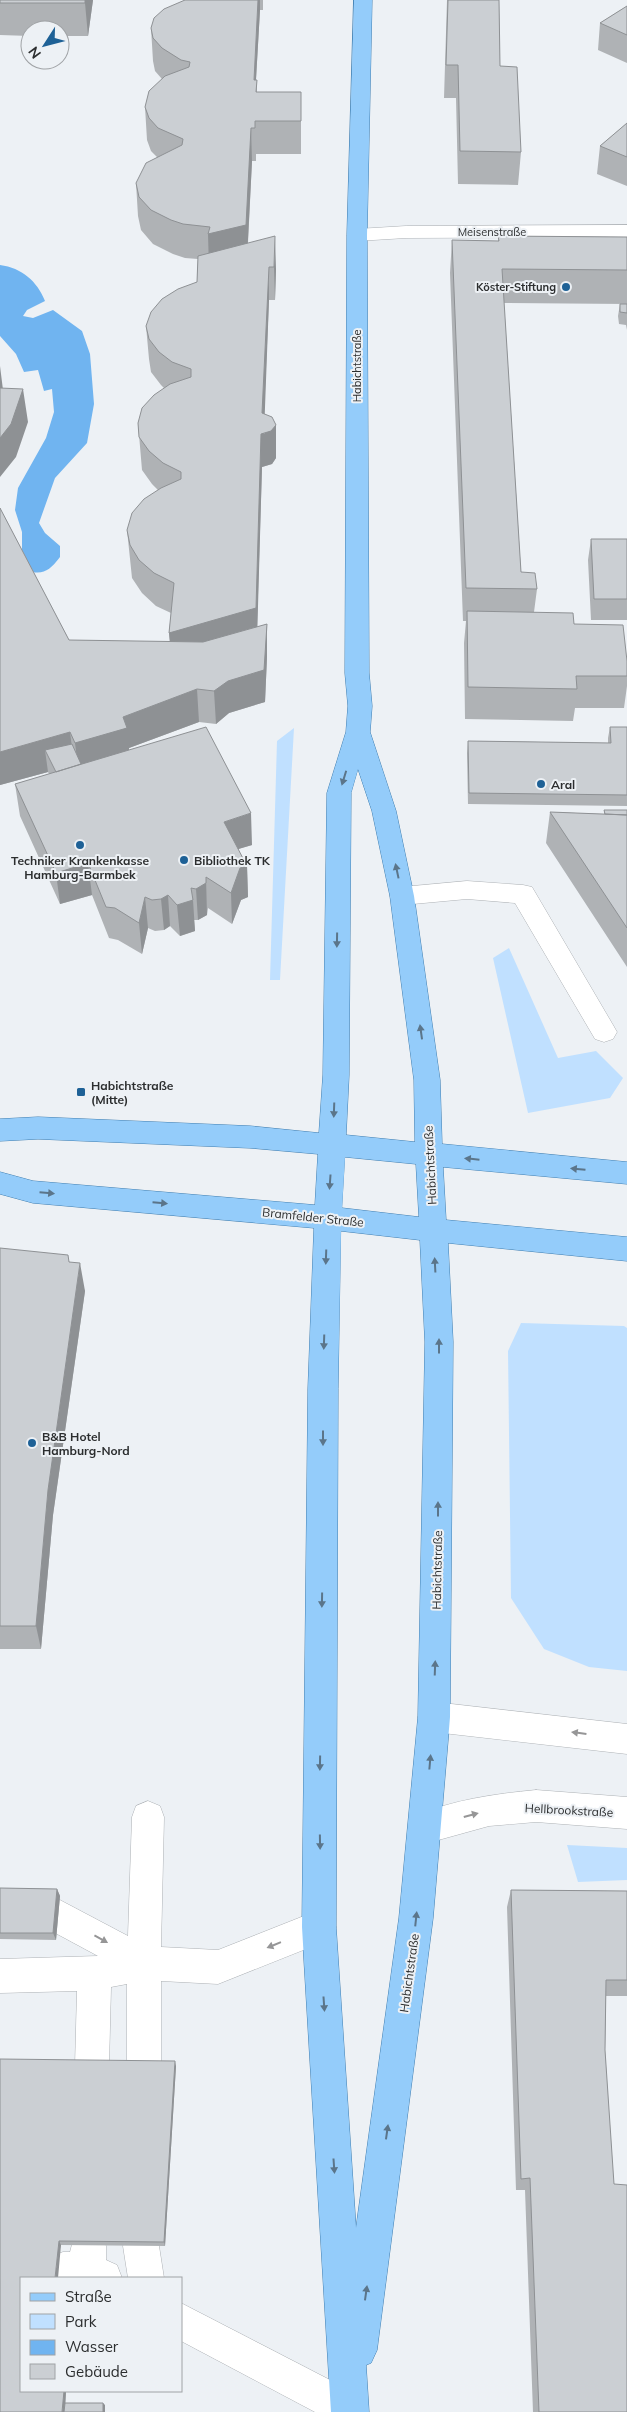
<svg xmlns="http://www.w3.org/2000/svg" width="627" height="2412" viewBox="0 0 627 2412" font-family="Mulish,sans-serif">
<rect width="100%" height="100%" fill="#edf1f5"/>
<path fill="#c0e0ff" d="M294,728l-14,252h-10l7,-239z
M509,948l49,110 38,-7 27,27 -13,20 -82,15 -35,-155z
M521,1323l103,3 3,2v343l-38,-4 -45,-18 -33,-51 -3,-247z
M567,1845l60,3v32l-49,2z"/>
<path fill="#70b4f0" d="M0,265c22,3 37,16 45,36l-18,9 -4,6 10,2 20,-8 29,21 8,23 4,50 -7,39 -32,35 -16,45 6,10 15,13v11c-11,14 -16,18 -33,14l-5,-14v-25l-7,-22 3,-22 28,-50 8,-26 -2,-23 -8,2 -6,-21 -14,2 -8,-18 -16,-18z"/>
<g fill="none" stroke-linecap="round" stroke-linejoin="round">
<g stroke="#adb1b5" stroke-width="1">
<path id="minor" d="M627,225v12l-221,1 -49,3 -7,-2 -3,-4 3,-4 7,-2 49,-3z
M467,881l56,4 9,2 81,138 4,7 -4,7 -9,3 -9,-3 -80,-136 -48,-4 -65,6 -9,-2 -3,-7 3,-7 9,-2z
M434,1702l193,22v30l-193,-22 -11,-4 -5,-11 5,-11z
M536,1790l91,7v32l-91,-7 -47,4 -65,18 -12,-5 -4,-11 4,-11c40,-17 82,-23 124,-27z
M148,1801l12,5 4,11 -3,130 57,3 101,-40 12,5 5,12 -5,12 -113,45 -57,-3v84l-5,12 -12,5 -12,-5 -5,-12v-81l-16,3 -2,79 -5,12 -12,5 -12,-5 -5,-12 2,-75 -77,2v-34l98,-3 -52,-28 -5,-12 5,-12 12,-5 70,37 4,-119 4,-11z
M88,2228l13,5 5,13v14l11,5 5,13h-74l-3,-8 5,-13 13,-5h7l5,-19z
M141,2228l13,5 5,13 5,32h-36l-5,-32 5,-13z
M181,2303l182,94 5,15h-53l-134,-71z"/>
</g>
<g stroke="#417fb1" stroke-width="1">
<path id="major" d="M354,0h18l-5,235 2,438 3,33 -2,26 26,79 18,85 26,184 2,64 185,18v22l-184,-17 3,53 181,17v24l-179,-18 5,99 -3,375 -17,201 -56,432 -6,13 -5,2 3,47h-38l-29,-485 6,-538 6,-161 -281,-25 -33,-9v-22l33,9 282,24 3,-51 -68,-6 -212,-9 -38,2v-22l38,-2 212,9 69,7 4,-58 4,-282 19,-61 2,-26 -3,-33 2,-438zM358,769l14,42 18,85 24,184 1,62 -69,-7 3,-60 2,-282zM345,1157l71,7 3,53 -77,-9zM341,1231l79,9 5,102 -7,375 -19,201 -43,310 -20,-301 2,-538z"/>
</g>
<use href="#minor" fill="#fff" fill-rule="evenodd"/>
<use href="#major" fill="#94ccfa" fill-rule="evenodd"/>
</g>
<path fill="#afb2b5" d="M0,0h93l-5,36h-28v-6h-30v6l-30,-1z
M185,0h78v10h-3l-4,70h1v12h44v62h-45v7h-4l-4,82 28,26 -1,31h-6l-5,114 12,44 -4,6 -10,3 -5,160 10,-3v33l-2,45 -36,11 -13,11 -17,-2 -70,26v2l123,95 -14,4 9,17 1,31 -7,3 -9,24 -24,-16 -1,7 -9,5h-4l1,11 -15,5 -10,-10 -6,4 -9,1 -7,-3 -6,26 -24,-14 -9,-2 -17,-43 -32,9 -40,-88 -5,-32 34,-10 -1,-2 -48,13v-277l69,132 101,2 -1,-9 2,-20 -15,-7 -14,-13 -10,-15 -5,-48 31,-40 -6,-6 -10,-14 -4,-47 26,-35 -3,-3 -10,-13 -2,-13 -3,-33 51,-44 1,-23 -13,-1 -12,-4 -20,-10 -12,-14 -3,-14 -2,-33 21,-26 -6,-6 -4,-11 -2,-33 17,-28 -7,-8 -2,-10 -2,-33z
M447,0h52l1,66 21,86 -3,33 -60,-1 -2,-86h-12z
M627,6v57l-29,-13 2,-27z
M627,123v63l-30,-12 3,-28z
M498,236l129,1v67l-123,-1 17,269 16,17 -3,23 40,12 53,37v25l-3,22h-49l-2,13 -108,-2 -1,-76 2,-22h-3l-13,-348 2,-33 46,1z
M620,304h7v26l-1,-5 -7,-1 -1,-8z
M591,539h36v81h-36l-3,-60z
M610,727h17v79l-159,-2 -1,-51 1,-12 140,2v-5z
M604,810h23v157l-81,-124 4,-31 54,2z
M0,1248l70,14 15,29 -32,224 -12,134h-41z
M0,1888l57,1 3,7 -4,44 -56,-1z
M511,1890l116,1v105h-21l-1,54 22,362h-94l-8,-222h-9l-9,-283z
M0,2059l176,7 -11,180 -104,-1 -40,146h45l-1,12 40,2 -105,7z"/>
<path fill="#8e9194" d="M85,0h8l-5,36 -3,-33z
M258,0h2v10l-6,103v-33z
M251,128l1,33 -5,97 -38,10 -1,-34z
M275,236l1,33 -1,31 -1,-33z
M269,267v33l-5,134 12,-9v33l-4,6 -10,3 -5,174 -85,24 -3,-32 93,-220z
M0,366l3,24 -3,-2z
M23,389l5,33 -12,35 -16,20v-39z
M267,624v33l-2,45 -36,11 -13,11 -2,-33z
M197,689l2,33 -70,26 1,12 -51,15 -4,-32 48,-26z
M70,732l4,32 -29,-14 3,22 -48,13v-33z
M251,813l1,32 -27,8 -1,-31z
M88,863l4,32 -32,9 -4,-31z
M247,866l1,31 -7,3 -9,24 -1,-31 9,-25z
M206,877l1,38 -9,5 -2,-31z
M168,895l2,31 -6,4 -3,-31z
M145,897l3,31 -6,26 -3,-31z
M193,900l2,31 -15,5 -3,-31z
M80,1263l5,28 -32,224 -12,134 -5,-23 12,-136z
M57,1889l3,7 -4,44 -3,-7z
M175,2061l1,5 -11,180 -1,-4z
M59,2241l2,4 -3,33h-3z
M64,2391h2l-1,21h-3z
M103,2403l2,2v7h-2z"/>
<path fill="#cbcfd3" stroke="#8e9194" d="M0,0h85v3h-85z
M185,0h73l-4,80h3l-1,12h45v29h-46v7h-4l-5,97 -38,9 2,-7 -27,-3 -12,-4 -20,-10 -12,-13 -3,-14 10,-20 36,-18 1,-6 -25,-11 -9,-10 -4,-11 4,-16 16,-15 24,-9 1,-5 -9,-2 -19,-12 -9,-10 -2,-10 3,-10 10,-9z
M448,0h51l1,66 17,1 4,85 -61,-1 -2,-86h-12z
M627,6v29l-27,-12z
M627,123v34l-27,-11z
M275,236l-1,31h-5l-7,146 10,4 4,8 -5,6 -10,3 -5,174 -87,25 5,-50 -20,-10 -15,-13 -9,-15 -3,-15 5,-17 12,-14 17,-11 20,-9v-7l-18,-9 -14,-12 -10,-14 -1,-14 4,-15 12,-13 16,-11 21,-7v-8l-19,-7 -13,-10 -10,-13 -3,-13 5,-14 11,-13 16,-10 19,-7 1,-26z
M498,236l129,1v33l-125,-1 19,303 14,1 2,16 -71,-1 -14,-348 47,1z
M620,304h7v9l-7,-1z
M0,388l23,1 -12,35 -11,14z
M0,508l69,132 134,2 64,-18 -3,46 -36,11 -14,10 -17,-2 -74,28 4,11 -52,15 -5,-11 -70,20z
M591,539h36v60h-33z
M467,611l106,2 1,11 49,1 4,36v15h-51l1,13 -109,-2z
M206,727l45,86 -27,9 23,44 -7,2 -9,25 -25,-16v6l-10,6 -5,-1 2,12 -16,5 -9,-10 -7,4 -9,1 -7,-3 -6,26 -24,-15 -9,-1 -18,-44 -32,10 -41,-89z
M610,727h17v68l-158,-2 -1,-52 143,2z
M72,744l9,20 -25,8 -11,-22z
M604,810h23v5l-22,-1z
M550,812l77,3v113z
M0,1248l68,7 1,7 11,1 -32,227 -12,136h-36z
M0,1888l57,1 -4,44h-53z
M511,1890l116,1v89h-21l-1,70 9,134 13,1v227h-88l-9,-234 -9,1z
M0,2059l175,2 -11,181 -105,-1 -4,37h-34v113h43l-2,21h-62z
M65,2403h38v9h-39z"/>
<defs><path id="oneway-solid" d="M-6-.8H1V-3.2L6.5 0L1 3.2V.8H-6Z" transform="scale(1.25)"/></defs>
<g fill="#5b758a">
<use href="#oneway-solid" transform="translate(344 778) rotate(107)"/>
<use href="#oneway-solid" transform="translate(397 871) rotate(-102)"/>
<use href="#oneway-solid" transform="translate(337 940) rotate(91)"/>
<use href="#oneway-solid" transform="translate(421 1032) rotate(-98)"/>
<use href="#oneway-solid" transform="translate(334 1110) rotate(92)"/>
<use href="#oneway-solid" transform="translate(472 1159) rotate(-174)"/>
<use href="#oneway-solid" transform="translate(578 1169) rotate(-175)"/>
<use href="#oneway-solid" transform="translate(330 1182) rotate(94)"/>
<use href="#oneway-solid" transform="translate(47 1193) rotate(5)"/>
<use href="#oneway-solid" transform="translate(160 1203) rotate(5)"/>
<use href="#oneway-solid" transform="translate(326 1257) rotate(92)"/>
<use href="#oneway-solid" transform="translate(435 1265) rotate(-93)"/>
<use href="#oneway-solid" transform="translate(324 1342) rotate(92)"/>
<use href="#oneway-solid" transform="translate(439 1346) rotate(-90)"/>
<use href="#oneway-solid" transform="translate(323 1438) rotate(90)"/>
<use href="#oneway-solid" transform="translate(438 1509) rotate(-90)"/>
<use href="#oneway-solid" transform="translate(322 1600) rotate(91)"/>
<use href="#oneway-solid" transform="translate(435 1668) rotate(-88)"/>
<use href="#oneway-solid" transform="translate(430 1762) rotate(-85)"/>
<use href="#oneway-solid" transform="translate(320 1763) rotate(91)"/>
<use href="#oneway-solid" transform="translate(320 1842) rotate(89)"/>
<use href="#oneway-solid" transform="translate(416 1919) rotate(-84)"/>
<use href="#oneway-solid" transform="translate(324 2004) rotate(86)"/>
<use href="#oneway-solid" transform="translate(387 2132) rotate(-82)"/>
<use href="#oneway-solid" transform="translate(334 2166) rotate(86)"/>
<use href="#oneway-solid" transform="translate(366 2293) rotate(-82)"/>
</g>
<g fill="#969697">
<use href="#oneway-solid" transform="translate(579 1733) rotate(-173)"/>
<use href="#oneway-solid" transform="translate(471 1815) rotate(-15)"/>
<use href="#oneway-solid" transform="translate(101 1939) rotate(29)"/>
<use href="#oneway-solid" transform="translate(274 1945) rotate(158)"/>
</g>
<g fill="#1e6196" stroke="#edf1f5" stroke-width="2">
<circle cx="566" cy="287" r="5"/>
<circle cx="541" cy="784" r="5"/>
<circle cx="80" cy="845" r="5"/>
<circle cx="184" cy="860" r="5"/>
<rect x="76" y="1087" width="10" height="10" rx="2.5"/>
<circle cx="32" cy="1443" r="5"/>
</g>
<g text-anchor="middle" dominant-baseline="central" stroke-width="4" stroke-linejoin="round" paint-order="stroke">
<g font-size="11" fill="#2c2e2f" stroke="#edf1f5">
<text x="492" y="232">Meisenstraße</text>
<text transform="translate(357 366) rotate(-90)">Habichtstraße</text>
</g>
<g font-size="11" font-weight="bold" fill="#2c2e2f" stroke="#edf1f5" text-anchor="end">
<text x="556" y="287">Köster-Stiftung</text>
</g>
<g font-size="12" font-weight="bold" fill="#2c2e2f" stroke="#edf1f5" text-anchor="start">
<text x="551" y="784">Aral</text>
<text x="80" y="860" text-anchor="middle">Techniker Krankenkasse<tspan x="80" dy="14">Hamburg-Barmbek</tspan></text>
<text x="194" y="860">Bibliothek TK</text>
<text x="91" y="1085">Habichtstraße<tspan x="91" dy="14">(Mitte)</tspan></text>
<text x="42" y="1436">B&amp;B Hotel<tspan x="42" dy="14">Hamburg-Nord</tspan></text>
</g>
<g font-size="12" fill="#2c2e2f" stroke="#edf1f5">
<text transform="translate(430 1165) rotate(-93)">Habichtstraße</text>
<text transform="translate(313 1217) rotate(6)">Bramfelder Straße</text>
<text transform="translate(437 1570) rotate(-89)">Habichtstraße</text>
<text transform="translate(569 1810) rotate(3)">Hellbrookstraße</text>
<text transform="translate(409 1973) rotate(-82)">Habichtstraße</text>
</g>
</g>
<rect x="20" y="2277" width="162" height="115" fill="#edf1f5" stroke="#a0a3a6"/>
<rect x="30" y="2293" width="25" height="8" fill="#94ccfa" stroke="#a0a3a6"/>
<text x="65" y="2302" font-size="15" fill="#2c2e2f">Straße</text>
<rect x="30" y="2314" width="25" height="15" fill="#c0e0ff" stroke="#a0a3a6"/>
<text x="65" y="2327" font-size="15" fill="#2c2e2f">Park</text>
<rect x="30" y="2340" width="25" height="15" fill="#70b4f0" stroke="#a0a3a6"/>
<text x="65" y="2352" font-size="15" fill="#2c2e2f">Wasser</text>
<rect x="30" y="2364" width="25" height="15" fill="#cbcfd3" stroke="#a0a3a6"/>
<text x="65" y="2377" font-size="15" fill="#2c2e2f">Gebäude</text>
<g transform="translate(45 45) rotate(234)"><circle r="24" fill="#edf1f5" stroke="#a0a3a6"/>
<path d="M0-4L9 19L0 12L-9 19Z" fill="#1e6196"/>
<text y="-8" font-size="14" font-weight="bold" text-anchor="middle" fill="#2c2e2f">N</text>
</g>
</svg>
